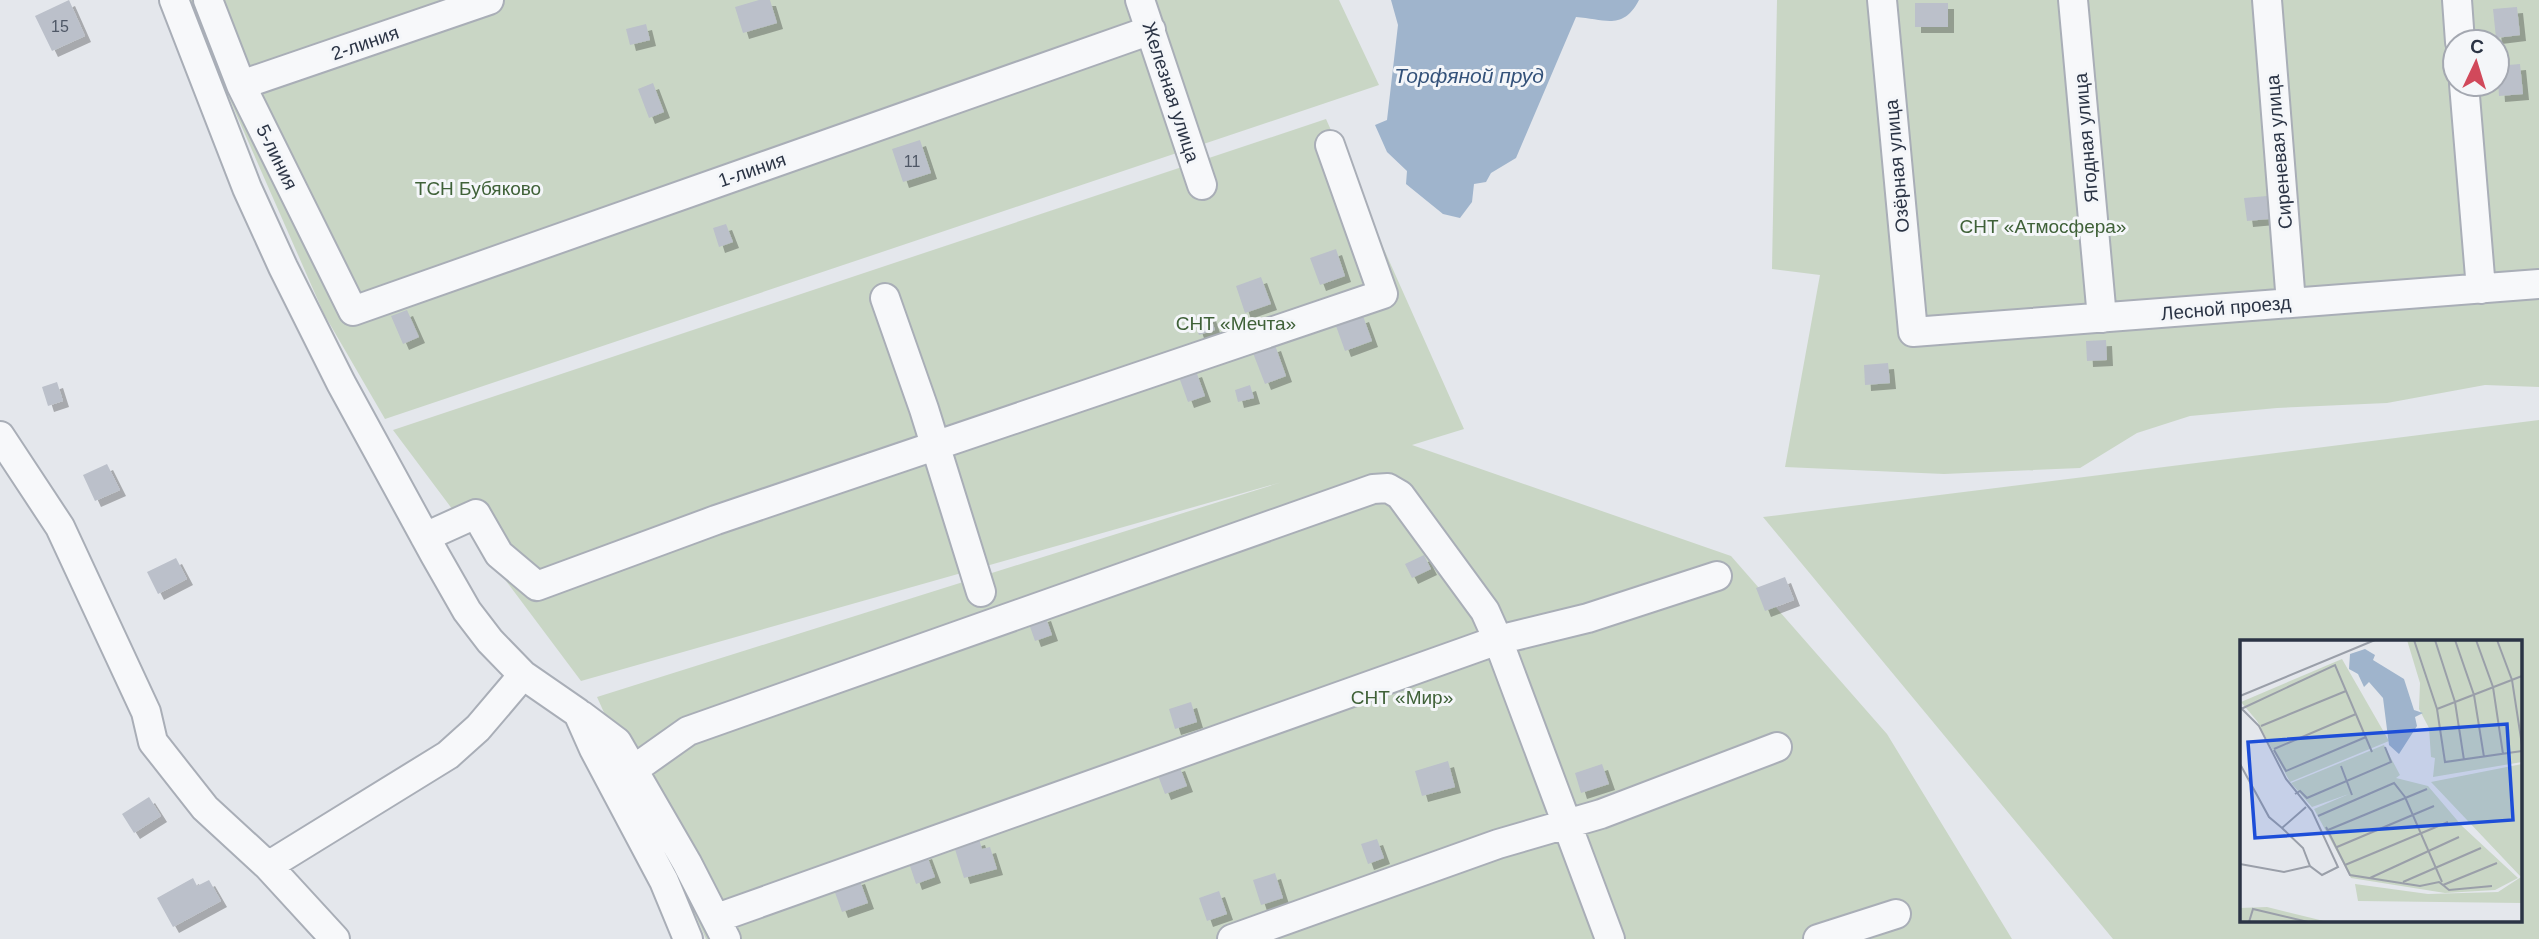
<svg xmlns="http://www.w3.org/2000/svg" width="2539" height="939" viewBox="0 0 2539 939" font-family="Arial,sans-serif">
<defs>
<filter id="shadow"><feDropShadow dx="6" dy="6" stdDeviation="0" flood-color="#0004"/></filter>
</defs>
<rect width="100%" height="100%" fill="#e4e7ec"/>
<path fill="#c9d6c5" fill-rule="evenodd" d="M186,0h1153l40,85 -994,334 -61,-105z
M1777,0h762v387l-54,-2 -98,18 -110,5 -87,8 -53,17 -57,35 -136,6 -159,-7 35,-192 -48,-6zM2455,42h42v42h-42z
M1326,119l138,310 -52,16 319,111 156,178 125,205h-1306l-109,-242 685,-215 -701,199 -188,-251z
M2539,420v519h-426l-350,-422zM2242,642h278v278h-278z"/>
<path fill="#9fb4cc" d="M1391,0h248c-16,31 -34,19 -63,17l-60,141 -25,15 -5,9 -12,2 -2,18 -12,16 -17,-4 -37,-30 1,-13 -20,-19 -12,-27 12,-5 11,-95z"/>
<path fill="#bbc0ca" filter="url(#shadow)" d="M69,0l16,36 -33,15 -17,-35z
M759,0h11l7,23 -34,10 -8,-26z
M1915,3h33v24h-33z
M2517,7l3,28 -24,3 -3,-29z
M646,24l4,16 -20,5 -4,-16z
M2520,64l3,30 -24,2 -2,-30z
M653,83l11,29 -15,6 -11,-29z
M920,140l11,33 -28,9 -11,-33z
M2267,196l2,23 -22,2 -3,-23z
M726,224l7,18 -14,5 -6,-19z
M1336,249l9,27 -25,9 -10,-27z
M1261,277l10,27 -26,9 -9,-27z
M407,310l12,27 -16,7 -12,-28z
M1210,315l5,15 -16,5 -5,-14z
M1363,316l9,25 -27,10 -9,-25z
M2106,340l1,20 -20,1 -1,-20z
M1275,345l11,31 -21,8 -12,-31z
M1888,363l2,20 -25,2 -1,-20z
M1196,371l9,25 -17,6 -9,-25z
M57,382l6,19 -15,5 -6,-19z
M1250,385l4,13 -16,4 -3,-12z
M107,464l13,26 -25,11 -12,-26z
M1424,555l7,14 -19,9 -7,-14z
M176,558l11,21 -29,15 -11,-22z
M1785,577l9,23 -29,11 -9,-23z
M1045,615l7,20 -17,6 -7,-20z
M1191,702l6,20 -22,7 -6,-20z
M1448,761l7,26 -33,9 -7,-25z
M1602,764l7,20 -28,9 -6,-20z
M1179,765l8,21 -22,8 -8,-21z
M149,797l12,19 -27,17 -12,-19z
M979,839l3,10 8,-2 7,22 -33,9 -10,-32z
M1377,839l7,19 -16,6 -7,-20z
M926,853l9,24 -19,7 -8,-24z
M1275,873l8,25 -22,7 -8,-25z
M193,878l4,8 12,-6 12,21 -48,26 -16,-29z
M859,878l9,25 -26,9 -9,-25z
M1219,891l8,23 -20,7 -8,-23z"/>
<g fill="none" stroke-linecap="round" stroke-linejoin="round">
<g stroke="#a9aeb7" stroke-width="32">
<path id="minor" d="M174,0l73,188 36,79 58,116 94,172 32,56 23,30 33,34 55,38 16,36 70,132 24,58
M208,0l33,85 112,226 798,-281
M1140,0l62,185
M1882,0l31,332 626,-48
M2073,0l29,318
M2267,0l24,303
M2457,0l3,42
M2464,84l17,205
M241,85l248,-85
M885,298l39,111 57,183
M0,436l60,91 86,185 7,30 52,66 63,58 180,-111 30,-27 45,-53
M425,537l51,-23 23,40 38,32 179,-66 667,-226 -53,-149
M581,715l36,27 70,121 39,76
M633,770l55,-39 685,-242 15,-1 12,7 85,116 13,29 112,299
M268,866l67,73
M717,918l781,-278 90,-22 129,-42
M1232,939l266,-95 103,-30 176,-67
M1818,939l78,-25"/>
</g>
<use href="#minor" stroke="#f7f8fa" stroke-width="28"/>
</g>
<g text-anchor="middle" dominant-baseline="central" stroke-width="6" stroke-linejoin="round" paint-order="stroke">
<g font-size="16" fill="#4f5766">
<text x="60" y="26">15</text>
<text x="912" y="161">11</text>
</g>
<g font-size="19" fill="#2b3445" stroke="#f4f6f9">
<text transform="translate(365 43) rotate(-19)">2-линия</text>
<text transform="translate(1171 92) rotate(72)">Железная улица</text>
<text transform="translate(2086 138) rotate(-95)">Ягодная улица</text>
<text transform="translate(2279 152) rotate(-95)">Сиреневая улица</text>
<text transform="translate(277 157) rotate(64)">5-линия</text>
<text transform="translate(1897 166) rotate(-95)">Озёрная улица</text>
<text transform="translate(752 170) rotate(-19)">1-линия</text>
<text transform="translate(2226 308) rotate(-5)">Лесной проезд</text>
</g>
<g font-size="19" fill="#3f6138" stroke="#f4f6f9">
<text x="478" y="188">ТСН Бубяково</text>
<text x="2043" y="226">СНТ «Атмосфера»</text>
<text x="1236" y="323">СНТ «Мечта»</text>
<text x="1402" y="697">СНТ «Мир»</text>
</g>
<g font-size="21" font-style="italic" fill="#34527a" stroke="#f4f6f9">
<text x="1469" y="75">Торфяной пруд</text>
</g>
</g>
<g transform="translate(2240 640)">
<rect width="282" height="282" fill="#e4e7ec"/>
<path d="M167,0h115v122l-89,15 2,-19 -4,-1 -2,-29 -10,-19 1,-26zM102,19l47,82 -99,41 -33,-61 -16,-19zM144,105l16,30 -4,3 32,8 34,40 56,52 -23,12 -50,3 -94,-15 -37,-69 35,-15 -37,13 -21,-24zM282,124v139l-164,-2 -3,-17 73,10 70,-2 23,-15 -90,-95zM27,267l61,15h-88v-14z" fill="#c9d6c5"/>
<path d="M125,9l10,6 -2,5 31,19 10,31 9,3 -8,4 2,9 -18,28 -10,-9 -6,-47 -14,-16 -5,5 -6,-13 -9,-5 1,-15z" fill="#9fb4cc"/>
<path fill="none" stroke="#9a9fa9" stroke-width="2" d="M174,0l23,69 8,53 77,-11M195,0l20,62 9,58M215,0l19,55 10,62M236,0l17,47 10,67M257,0l15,40 10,65M0,56l135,-56M0,67l19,19 27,53 26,32 26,56 -16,8 -12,-9 -7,-18 -21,-20M1,69l94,-44 37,87M197,69l85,-33M21,86l85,-35M34,109l82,-35M34,110l12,21 80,-34M0,124l29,53 13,11 24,-21M101,126l11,29M55,154l5,-3 7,7 84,-36 -6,-15M78,176l76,-33 11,14 37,85M86,187l24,48 70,11 19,-4 4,3 54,-22M88,190l99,-41M97,207l97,-41M0,224l44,8 26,-6M105,225l103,-43M130,238l89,-41M163,242l78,-34M203,245l6,5 43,-4M9,282l4,-13 55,13"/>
<path fill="#1d4ed8" fill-opacity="0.15" stroke="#1d4ed8" stroke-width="3.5" d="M267,84l6,96 -258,18 -7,-96z"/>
<rect width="282" height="282" fill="none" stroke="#2b3445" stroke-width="3.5"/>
</g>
<g transform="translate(2476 63) rotate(4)"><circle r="33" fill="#f4f6f9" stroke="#a4a8b1" stroke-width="2"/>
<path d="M0-5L12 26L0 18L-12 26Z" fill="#d1495b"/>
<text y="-10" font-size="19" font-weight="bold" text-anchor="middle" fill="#2b3445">С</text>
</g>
</svg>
